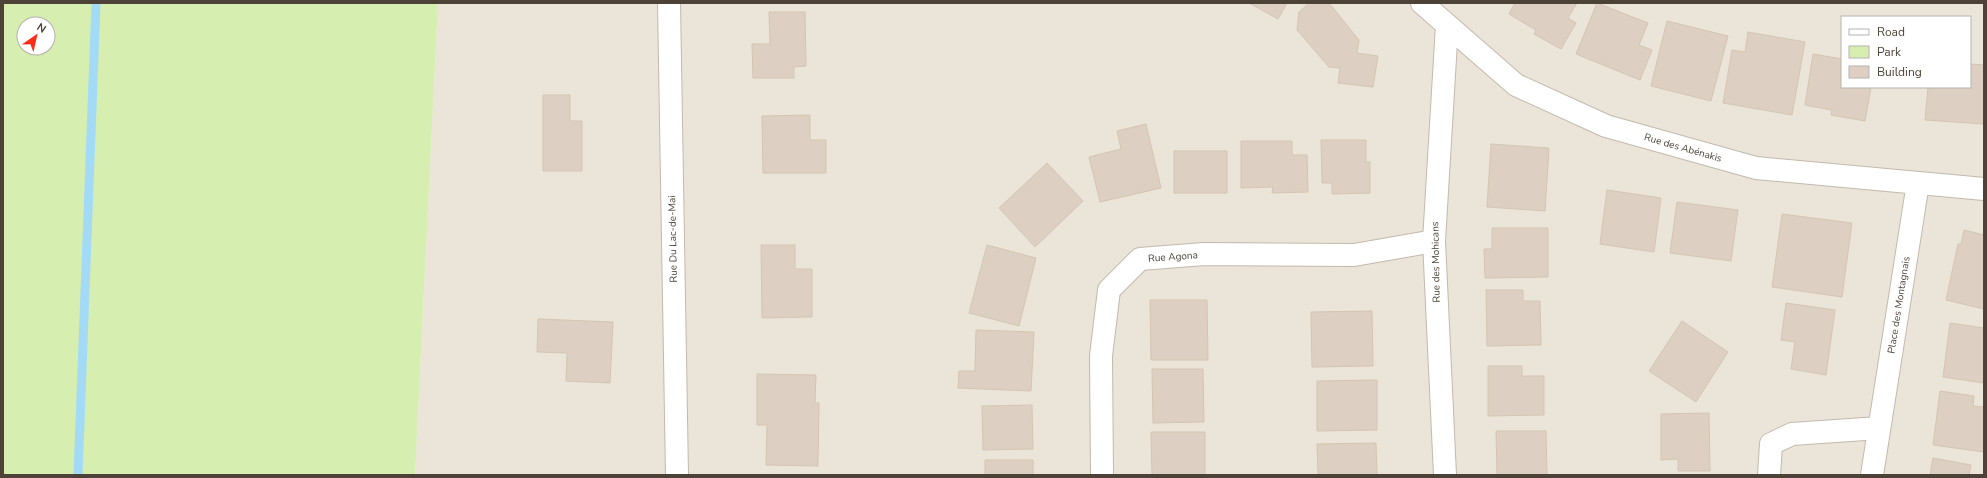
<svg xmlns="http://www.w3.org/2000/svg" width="1987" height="478" viewBox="0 0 1987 478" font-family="'Nunito Sans',sans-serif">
<rect width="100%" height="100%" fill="#f7f2eb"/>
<path fill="#ebe4d8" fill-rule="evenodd" d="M438,3h1546v472h-1569zM1842,17h128v70h-128z"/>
<path fill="#d7eeb1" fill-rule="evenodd" d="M3,3h435l-23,472h-412zM24,24h24v24h-24z"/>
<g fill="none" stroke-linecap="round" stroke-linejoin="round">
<path stroke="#a3dbf7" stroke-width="9" d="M78,475l18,-472"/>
</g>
<path fill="#ddd0c2" stroke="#d5c5b1" d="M1249,3h38l-9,16z
M1309,3h20l30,37 -2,13 21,3 -5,31 -35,-4 2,-15 -11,-1 -32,-37 2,-18z
M1515,3h62l-9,15 8,5 -15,26 -27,-15 2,-4 -27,-16z
M1597,3l51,20 -9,22 13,5 -12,30 -64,-26z
M769,12h36l1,54 -12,1v11h-41l-1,-34h18z
M1667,21l61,15 -17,65 -60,-15z
M1748,32l57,10 -13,73 -69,-12 9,-53 13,2z
M1813,54l29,5v28h29l-6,34 -34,-6 1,-5 -27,-5z
M1970,64l14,1v59l-59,-4 3,-33h42z
M543,95h27v26h12v50h-39z
M810,115v25h16v33h-63l-1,-57z
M1146,124l15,64 -61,14 -11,-45 32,-8 -4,-18z
M1321,140h45v22h4v31l-38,1v-11h-10z
M1241,141h51v14h15l1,37 -36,1 1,-6 -32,1z
M1491,144l58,4 -4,63 -58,-4z
M1174,151h53v42h-53z
M1047,163l36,38 -48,46 -36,-39z
M1607,190l54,8 -7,54 -54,-8z
M1677,202l61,8 -7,51 -61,-8z
M1782,214l70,9 -10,74 -70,-10z
M1492,228h56v49l-63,1 -1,-29h8z
M1964,230l20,5v74l-38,-9 12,-56h3z
M761,245h34v24h17v48l-50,1z
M987,245l49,13 -17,68 -50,-13z
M1486,290h37v11h17l1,44 -54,1z
M1150,300h57l1,60h-57z
M1786,303l49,7 -9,65 -35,-6 4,-27 -14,-2z
M1372,311l1,55 -61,1 -1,-55z
M538,319l75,3 -3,61 -44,-2 1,-28 -30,-1z
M1682,321l46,31 -32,50 -47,-31z
M1950,323l34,5v55l-41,-6z
M976,330l58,2 -3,59 -73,-3 1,-17h16z
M1488,366h34v10h22v39l-56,1z
M1152,369h51l1,53 -51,1z
M757,374l59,1 -1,28h4l-1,63 -52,-1 1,-40h-10z
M1377,380v50l-60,1v-50z
M1940,391l34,5 -1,10 11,1v45l-51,-7z
M1032,405l1,44 -50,1 -1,-44z
M1709,413l1,58h-32v-12l-17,1v-46z
M1496,431h50l1,44h-50z
M1151,432h54v43h-53z
M1376,443l1,32h-59l-1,-31z
M1933,458l38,7 -2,10h-39z
M985,460h48v15h-48z"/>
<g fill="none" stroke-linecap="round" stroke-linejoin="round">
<g stroke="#c3b9ac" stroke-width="24">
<path id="minor" d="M669,3l8,472
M1422,3l94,82 90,41 150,42 228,21
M1102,475l-1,-119 8,-66 31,-31 64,-5 150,1 80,-14
M1445,475l-11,-234 13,-216
M1769,475l2,-31 21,-10 87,-6
M1872,475l46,-292"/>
</g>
<use href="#minor" stroke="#fff" stroke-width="22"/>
</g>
<g text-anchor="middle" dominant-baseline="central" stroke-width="3" stroke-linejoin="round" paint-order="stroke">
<g font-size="10" fill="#4c4237" stroke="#fff">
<text transform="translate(1683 148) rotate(16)">Rue des Abénakis</text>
<text transform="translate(673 239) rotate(-91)">Rue Du Lac-de-Mai</text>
<text transform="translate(1173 257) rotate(-4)">Rue Agona</text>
<text transform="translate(1436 262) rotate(-91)">Rue des Mohicans</text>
<text transform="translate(1899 305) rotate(-81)">Place des Montagnais</text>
</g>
</g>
<rect width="1987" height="478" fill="none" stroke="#4c4237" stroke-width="8"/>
<rect x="1841" y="16" width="130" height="72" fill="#ffffff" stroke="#b7b3af"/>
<rect x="1849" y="29" width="20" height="6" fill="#ffffff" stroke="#b7b3af"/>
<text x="1877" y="36" font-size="12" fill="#4c4237">Road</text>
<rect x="1849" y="46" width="20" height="12" fill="#d7eeb1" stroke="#b7b3af"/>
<text x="1877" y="56" font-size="12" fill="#4c4237">Park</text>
<rect x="1849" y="66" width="20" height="12" fill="#ddd0c2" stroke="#b7b3af"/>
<text x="1877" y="76" font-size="12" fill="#4c4237">Building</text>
<g transform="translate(36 36) rotate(34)"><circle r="19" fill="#ffffff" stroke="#b7b3af"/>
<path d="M0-3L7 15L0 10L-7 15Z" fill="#ff2c19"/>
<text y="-6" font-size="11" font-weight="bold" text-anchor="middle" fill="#4c4237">N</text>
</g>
</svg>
